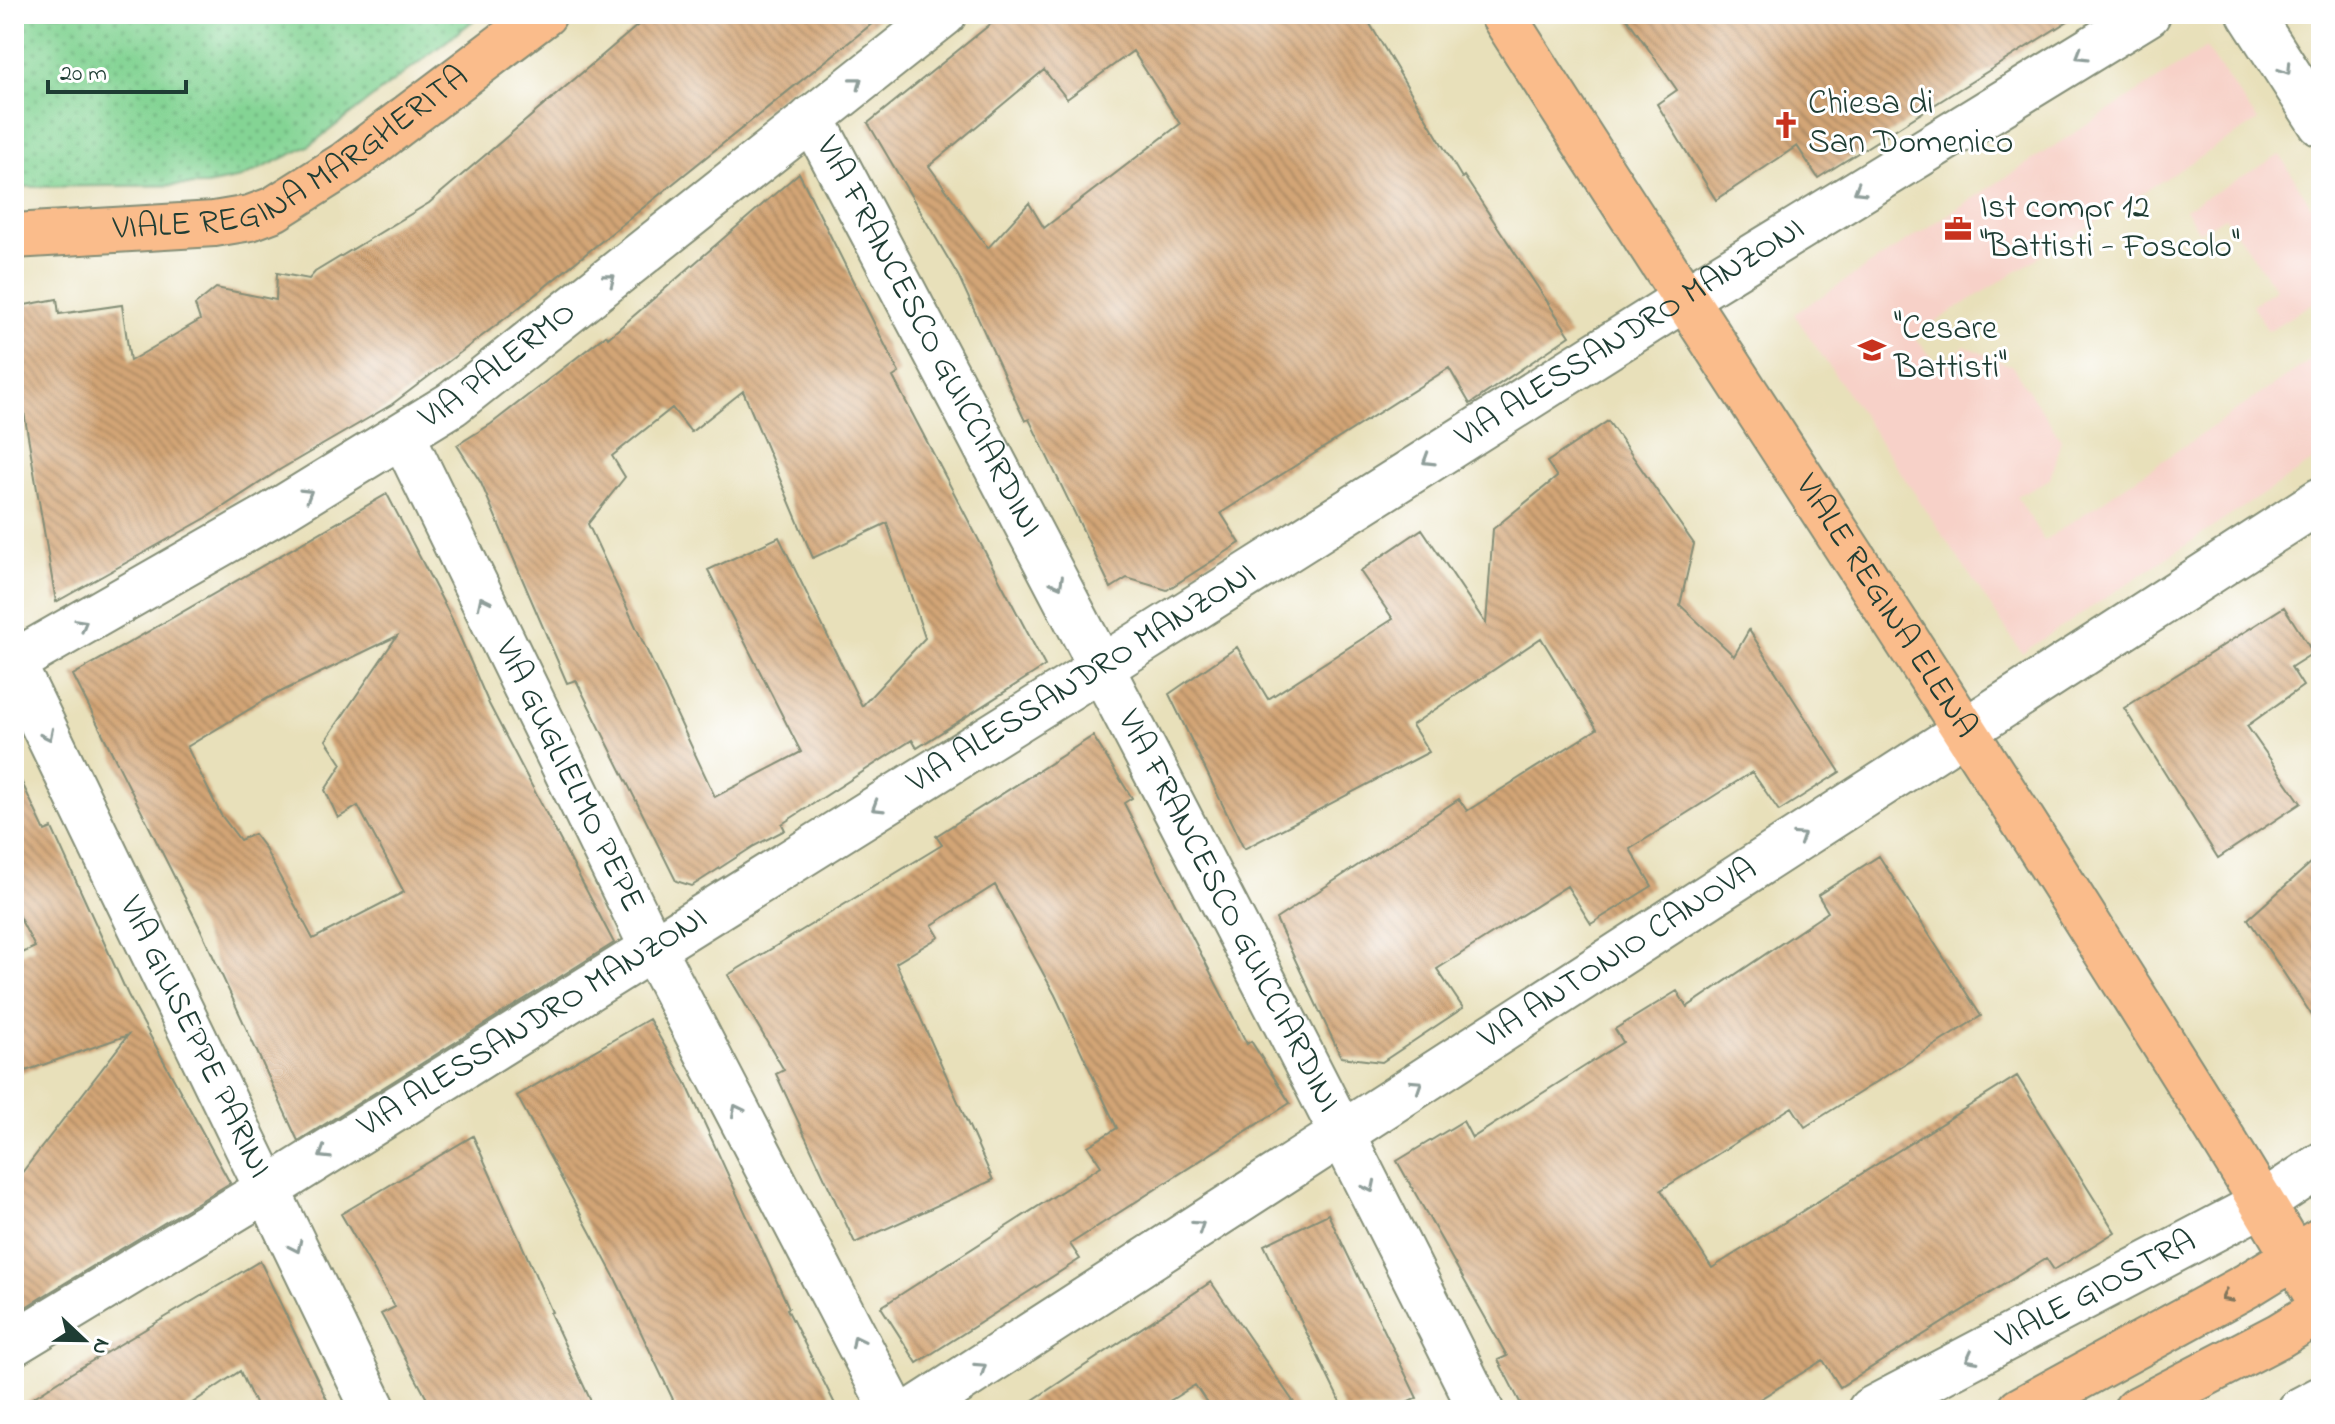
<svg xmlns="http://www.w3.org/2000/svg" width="2335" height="1424" viewBox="0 0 2335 1424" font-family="'Indie Flower',sans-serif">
<defs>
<pattern id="grass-dots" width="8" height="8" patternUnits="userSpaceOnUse" patternTransform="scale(2)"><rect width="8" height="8" fill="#84d494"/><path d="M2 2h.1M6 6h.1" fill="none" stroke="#6bad7a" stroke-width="1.8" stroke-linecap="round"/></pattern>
<pattern id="building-back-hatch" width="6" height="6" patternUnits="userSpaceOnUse" patternTransform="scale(2)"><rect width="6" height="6" fill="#d3a576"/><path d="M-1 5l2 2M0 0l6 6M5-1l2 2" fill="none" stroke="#ab8862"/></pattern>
</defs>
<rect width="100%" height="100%" fill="#fff"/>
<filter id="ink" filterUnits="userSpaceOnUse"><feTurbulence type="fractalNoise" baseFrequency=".0125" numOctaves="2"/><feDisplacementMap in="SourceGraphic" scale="16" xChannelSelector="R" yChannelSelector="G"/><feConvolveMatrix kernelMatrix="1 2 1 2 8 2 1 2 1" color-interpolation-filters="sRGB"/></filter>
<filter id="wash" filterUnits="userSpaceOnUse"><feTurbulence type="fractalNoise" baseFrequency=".006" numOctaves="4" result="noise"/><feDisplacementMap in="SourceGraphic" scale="32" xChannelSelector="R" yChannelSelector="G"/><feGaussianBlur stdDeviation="1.8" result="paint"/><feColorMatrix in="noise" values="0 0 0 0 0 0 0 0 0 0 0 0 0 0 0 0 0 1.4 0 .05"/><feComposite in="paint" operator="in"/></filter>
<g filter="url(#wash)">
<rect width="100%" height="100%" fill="#e8e0ba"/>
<path fill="#f7d1c8" d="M2206,48l52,73 -344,214 26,33 25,-22 47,20 49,73 -11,40 -33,17 27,45 277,-188v103l-299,197 -228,-339z
M2280,155l41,67v76l-53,33 -16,-26 24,-16 -51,-72 -26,15 -14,-23z"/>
<path fill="url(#grass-dots)" stroke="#528864" stroke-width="2" d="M14,14h468l-173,132 -68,32 -35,7 -192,2z"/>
<g id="blocks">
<path fill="url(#building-back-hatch)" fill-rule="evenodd" d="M651,14h233l-373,300 -120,91 -110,64 -75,49 -150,84 -42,-249v-46l43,-8 2,15 63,-9 8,56 70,-41 -5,-15 21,-17 60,12 1,-27 32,6 6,-7 114,-69z
M1003,14h361l98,164 2,-2 106,160 -100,68 -21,-36 -228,145 19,30 -73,47 -40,-12 -16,10 -82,-169 -4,2 -66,-144 -91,-154zM1133,51l47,73 -136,104 -15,-25 -41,45 -59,-82 115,-96 23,29z
M1624,14h455l-261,164 -21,-32 -81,54 -59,-96 20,-14z
M799,173l100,200 -6,4 152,289 -128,82 -5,-8 -130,84 3,6 -31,16 -62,40 -16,-5 -100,-201 -9,3 -86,-200 -24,-38 34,-21 115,-89 2,3zM743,391l70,167 74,-35 38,115 -63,68 -83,-169 -71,33 93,182 -86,45 -127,-273 37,-47 -13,-21 60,-48 19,24z
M1608,421l86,123 -14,61 54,51 15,-26 91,142 -61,39 -27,-39 -122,77 22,37 -61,38 -24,-38 -130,83 26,39 -81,54 -41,-5 -65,-138 183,-120 8,12 130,-82 -56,-91 -129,87 17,27 -185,97 -75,-155 68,-47 31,52 125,-80 -33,-48 62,-42 64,95 7,-95 64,-52 -10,-15z
M387,494l65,125 37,85 125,239 -316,198 -97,-211 -128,-255zM397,636l-71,104 16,24 -17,26 13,28 20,-12 46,86 -91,47 -49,-92 -10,-13 -14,6 -19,-25 -34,-68 81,-49z
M2284,607l29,46 -22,14 12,19 -56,40 54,77 -83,55 -94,-150z
M1093,736l39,62 -8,5 123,241 4,-3 39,62 -220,141 10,15 -163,104 -36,-56 220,-141 -13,-20 29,-18 -62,-133 -60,-110 -63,40 7,12 -43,26 97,217 -138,63 -79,-169 8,-4 -56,-95 214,-130 -6,-9z
M14,766l31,65 7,-3 76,167 102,188 -216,131v-131l114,-148 -114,40v-118l21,-10 -21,-40z
M2321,854v175l-73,-110z
M1879,856l102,160 -176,111 -13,-20 -131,83 51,78 305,-192 98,156 -61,38 -8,-12 -206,129 -17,-27 -81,50h-218l-26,-50 9,-4 -110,-195 66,-40 9,17 151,-96 -8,-13 62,-38 10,16 141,-95 -10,-17z
M649,1019l37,64 103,225 -2,1 51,101h-160l-62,-130 -99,-184z
M473,1136l79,176 -2,1 45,97h-162l-52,-96 14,-7 -54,-93z
M1328,1214l89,184 -24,12h-49l-80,-165z
M260,1261l72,149h-74l-18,-39 -58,39h-168l56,-36z
M1211,1282l88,128h-87l-17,-25 -40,25h-137z"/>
</g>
</g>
<g filter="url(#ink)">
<use href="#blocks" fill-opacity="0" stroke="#848e77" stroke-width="2"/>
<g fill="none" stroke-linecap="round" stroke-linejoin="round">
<g stroke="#848e77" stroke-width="48">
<g id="minor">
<path d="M2250,14l71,110"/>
<path id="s1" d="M812,118c227,429 453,858 669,1292"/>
<path id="s2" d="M403,436l249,511 241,463"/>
<path id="s3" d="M14,662l259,-148 179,-110 492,-390"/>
<path id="s4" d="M14,665l360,745"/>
<path id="s5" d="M14,1343l254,-154 834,-522 582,-368 464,-285"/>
<path id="s6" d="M915,1410l1406,-910"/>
<path id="s7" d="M1870,1410l392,-206 59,-39"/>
<path d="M2300,1410l21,-11"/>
</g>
</g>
<g stroke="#848e77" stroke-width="48">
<g id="major">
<path id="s8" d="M1502,14c195,307 397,609 590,916 78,124 157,247 229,373"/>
<path id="s9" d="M14,236l200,-12 36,-6 24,-9 73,-46 197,-149"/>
<path d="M2020,1410l228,-125 73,-45"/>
<path d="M2136,1410l144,-75 41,-25"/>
</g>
</g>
<use href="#minor" stroke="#fff" stroke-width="44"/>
<use href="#major" stroke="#fabc8b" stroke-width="44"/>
</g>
<defs><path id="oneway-chevron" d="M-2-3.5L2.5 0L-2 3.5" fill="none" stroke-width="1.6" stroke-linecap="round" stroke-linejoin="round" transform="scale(2)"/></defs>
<g stroke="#8f9e9a">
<use href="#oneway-chevron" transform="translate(2081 55) rotate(149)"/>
<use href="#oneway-chevron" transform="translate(2286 69) rotate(57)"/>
<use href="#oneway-chevron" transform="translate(857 82) rotate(-38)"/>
<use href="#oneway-chevron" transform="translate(1859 190) rotate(149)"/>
<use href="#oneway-chevron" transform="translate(610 279) rotate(-38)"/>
<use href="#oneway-chevron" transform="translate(1428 460) rotate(148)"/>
<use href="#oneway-chevron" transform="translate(307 494) rotate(-31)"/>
<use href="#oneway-chevron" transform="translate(1058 583) rotate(62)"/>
<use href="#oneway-chevron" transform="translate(483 602) rotate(-116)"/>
<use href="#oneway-chevron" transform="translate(82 624) rotate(-30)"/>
<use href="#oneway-chevron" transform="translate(48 735) rotate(64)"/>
<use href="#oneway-chevron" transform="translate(877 807) rotate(148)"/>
<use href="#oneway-chevron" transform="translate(1800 837) rotate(-33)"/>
<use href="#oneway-chevron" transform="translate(1417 1085) rotate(-33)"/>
<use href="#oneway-chevron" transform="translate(737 1110) rotate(-117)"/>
<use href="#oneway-chevron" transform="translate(324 1154) rotate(148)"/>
<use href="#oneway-chevron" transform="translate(1370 1187) rotate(64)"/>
<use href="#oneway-chevron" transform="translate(1199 1226) rotate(-33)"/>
<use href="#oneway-chevron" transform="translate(296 1247) rotate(65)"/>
<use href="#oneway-chevron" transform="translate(857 1341) rotate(-117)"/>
<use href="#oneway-chevron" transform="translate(1971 1358) rotate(152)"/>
<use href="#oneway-chevron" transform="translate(981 1368) rotate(-33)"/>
</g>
<use stroke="#82765b" href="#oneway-chevron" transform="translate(2226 1297) rotate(151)"/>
</g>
<defs>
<g id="church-bare" transform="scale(2.16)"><path d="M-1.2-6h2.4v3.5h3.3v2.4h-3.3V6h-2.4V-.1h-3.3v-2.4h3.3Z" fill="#c8321e" stroke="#fff" stroke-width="2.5" paint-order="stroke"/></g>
<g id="office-bare" transform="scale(2.16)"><path d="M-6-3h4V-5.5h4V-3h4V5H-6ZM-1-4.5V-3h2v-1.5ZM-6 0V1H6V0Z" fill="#c8321e" stroke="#fff" stroke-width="2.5" paint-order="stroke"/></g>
<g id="school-bare" transform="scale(2.16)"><path d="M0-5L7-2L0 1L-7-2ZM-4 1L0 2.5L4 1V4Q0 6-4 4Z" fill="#c8321e" stroke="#fff" stroke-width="2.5" paint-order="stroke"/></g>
</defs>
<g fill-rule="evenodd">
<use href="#church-bare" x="1786" y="125"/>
<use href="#office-bare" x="1958" y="229"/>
<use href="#school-bare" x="1872" y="350"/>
</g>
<g text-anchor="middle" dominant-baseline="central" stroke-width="6" stroke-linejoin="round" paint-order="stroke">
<g font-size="34" fill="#1f3d34" stroke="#fff" text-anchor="start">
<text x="1808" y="105">Chiesa di<tspan x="1808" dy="39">San Domenico</tspan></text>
<text x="1980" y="209">Ist compr 12<tspan x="1980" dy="39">"Battisti - Foscolo"</tspan></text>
<text x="1894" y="330">"Cesare<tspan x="1894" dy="39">Battisti"</tspan></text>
</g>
<g font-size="34" fill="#1f3d34" stroke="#fff">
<text stroke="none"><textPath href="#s9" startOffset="298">VIALE REGINA MARGHERITA</textPath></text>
<text stroke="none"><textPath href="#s5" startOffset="1906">VIA ALESSANDRO MANZONI</textPath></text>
<text stroke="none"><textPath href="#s1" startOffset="248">VIA FRANCESCO GUICCIARDINI</textPath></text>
<text stroke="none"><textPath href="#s3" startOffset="568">VIA PALERMO</textPath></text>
<text stroke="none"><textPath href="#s8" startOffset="706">VIALE REGINA ELENA</textPath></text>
<text stroke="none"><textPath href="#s5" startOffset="1258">VIA ALESSANDRO MANZONI</textPath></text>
<text stroke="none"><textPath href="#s2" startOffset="378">VIA GUGLIELMO PEPE</textPath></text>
<text stroke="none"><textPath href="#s1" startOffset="896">VIA FRANCESCO GUICCIARDINI</textPath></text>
<text stroke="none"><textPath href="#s6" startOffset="838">VIA ANTONIO CANOVA</textPath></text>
<text stroke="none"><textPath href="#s5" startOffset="610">VIA ALESSANDRO MANZONI</textPath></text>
<text stroke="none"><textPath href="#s4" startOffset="414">VIA GIUSEPPE PARINI</textPath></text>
<text stroke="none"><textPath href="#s7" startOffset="256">VIALE GIOSTRA</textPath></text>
</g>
</g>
<rect width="2335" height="1424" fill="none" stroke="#fff" stroke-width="48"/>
<g transform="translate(84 1340) rotate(112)" stroke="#ffffff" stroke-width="6" paint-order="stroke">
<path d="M0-6L14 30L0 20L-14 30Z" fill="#1f3d34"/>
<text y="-12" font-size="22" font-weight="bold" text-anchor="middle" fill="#1f3d34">N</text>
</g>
<path d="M48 80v12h138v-12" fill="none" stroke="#1f3d34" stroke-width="4"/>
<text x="60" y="80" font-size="24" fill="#1f3d34" stroke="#ffffff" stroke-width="6" paint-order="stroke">20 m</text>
</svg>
